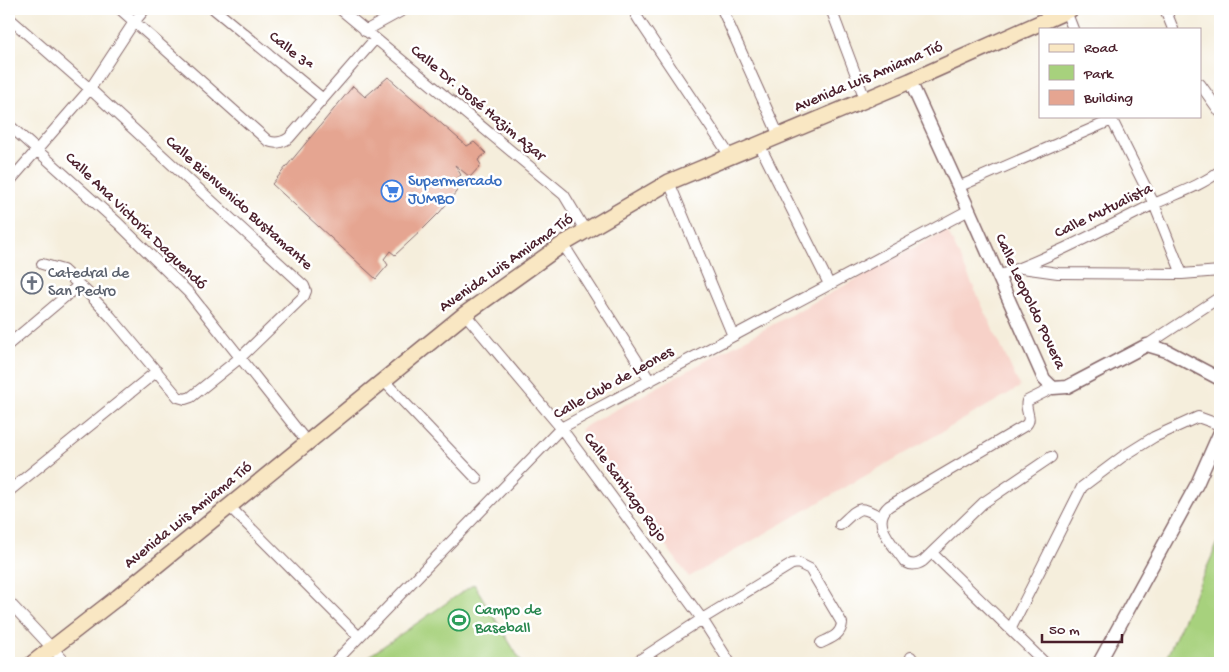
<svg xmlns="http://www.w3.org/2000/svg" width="1229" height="672" viewBox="0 0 1229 672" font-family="'Gochi Hand',sans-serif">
<rect width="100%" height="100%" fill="#fff"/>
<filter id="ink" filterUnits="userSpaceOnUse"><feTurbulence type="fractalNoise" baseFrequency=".02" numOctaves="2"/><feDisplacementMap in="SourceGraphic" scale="10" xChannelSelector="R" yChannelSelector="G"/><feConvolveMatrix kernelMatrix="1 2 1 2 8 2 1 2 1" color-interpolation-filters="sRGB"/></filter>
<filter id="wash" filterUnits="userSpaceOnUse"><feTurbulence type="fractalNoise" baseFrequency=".0096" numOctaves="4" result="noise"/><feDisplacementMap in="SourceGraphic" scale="20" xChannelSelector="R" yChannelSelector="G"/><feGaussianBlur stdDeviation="1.12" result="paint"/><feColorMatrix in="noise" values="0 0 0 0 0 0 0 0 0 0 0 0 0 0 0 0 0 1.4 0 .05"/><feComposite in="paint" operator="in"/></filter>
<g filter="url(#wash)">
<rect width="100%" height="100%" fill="#f5eedc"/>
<path fill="#f7d1c8" d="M947,230l73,157 -331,190 -109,-148z"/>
<path fill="#a7d17d" stroke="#787854" d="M1220,538v125h-56z
M474,584l48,79h-145l-8,-7z"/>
<g id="blocks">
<path fill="#e5a591" d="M388,77l79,69 7,-4 12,11 -8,7 3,5 -11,12 -15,-12 6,10 -7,6 6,6 -20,25 -18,18 -27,25 -5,-4 -6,8 4,6 -12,14 -104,-95 81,-98 12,11z"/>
</g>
</g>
<g filter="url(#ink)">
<use href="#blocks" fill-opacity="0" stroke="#866769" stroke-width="1"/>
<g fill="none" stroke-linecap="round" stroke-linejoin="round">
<g stroke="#866769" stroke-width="12">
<path id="minor" d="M120,9l148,132c7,3 15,1 21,-3l86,-99
M214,9l109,90
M340,9l224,186 21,35
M640,9l-4,6 3,5 91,136
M722,9l57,127
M831,9l34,90
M1165,9l8,20
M1066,11l7,18
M9,18l81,71 214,197 2,5 -2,5 -63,61 -50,40 -6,2 -7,-2 -67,-80 -24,-25 -24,-22 -21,-6
M365,31l40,-22
M1200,84l20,28
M1110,116l44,88 28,70
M9,125l109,98 71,70 118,149
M759,144l70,140
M9,182l81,-93 44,-67 11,-13
M669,182l64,154
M958,187l154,-67
M563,244l87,137
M1022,268l36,5 124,1 38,-3
M998,276c54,-19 103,-46 154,-71 23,-11 47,-18 68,-34
M465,314l96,114 141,191 28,44
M9,344l70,-59
M1147,345l73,-48
M383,380l94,99
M1051,457l-68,46 -60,58c-6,4 -11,5 -18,1 -11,-17 -36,-39 -16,-56l137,-81c7,-7 -2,-15 1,-24l26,-13
M9,491l148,-120
M229,506l130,131
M840,525c18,-16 18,-22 40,-8
M932,553l113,110
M9,602l57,61
M1011,628l71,-141 40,-30 32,-20 44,-20 22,8
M911,657l4,6
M334,663l227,-235 408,-218
M635,663l67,-44 90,-55 6,-1 12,6 32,54c-1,12 -11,15 -21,20"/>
</g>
<g stroke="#866769" stroke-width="15">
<path id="tertiary" d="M910,81l59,129 75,169 9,9 14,-1 80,-42 20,6 53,28
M1099,663l98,-179 23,-52"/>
</g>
<g stroke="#866769" stroke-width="18">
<path id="secondary" d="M33,663l85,-66 347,-283 98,-70 106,-62 241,-101 161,-72"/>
</g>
<use href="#minor" stroke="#fff" stroke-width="10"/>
<use href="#tertiary" stroke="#fff" stroke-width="12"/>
<use href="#secondary" stroke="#f9e7c3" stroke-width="15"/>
</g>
</g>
<defs>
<g id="supermarket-ring" transform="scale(1.125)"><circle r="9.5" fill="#fff" stroke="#3f7fe0" stroke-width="1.5"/><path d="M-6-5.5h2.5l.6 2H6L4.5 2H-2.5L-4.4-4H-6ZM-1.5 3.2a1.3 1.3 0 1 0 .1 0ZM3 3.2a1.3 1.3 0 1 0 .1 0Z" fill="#3f7fe0"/></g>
<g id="church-ring" transform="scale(1.125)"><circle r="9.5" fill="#fff" stroke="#6b7280" stroke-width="1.5"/><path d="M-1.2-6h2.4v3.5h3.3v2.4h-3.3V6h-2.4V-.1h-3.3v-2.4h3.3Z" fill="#6b7280"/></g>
<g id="stadium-ring" transform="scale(1.125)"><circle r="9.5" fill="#fff" stroke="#2e9e5b" stroke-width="1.5"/><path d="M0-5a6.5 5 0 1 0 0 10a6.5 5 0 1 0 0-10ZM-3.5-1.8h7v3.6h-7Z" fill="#2e9e5b"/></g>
</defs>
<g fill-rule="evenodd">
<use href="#supermarket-ring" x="392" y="191"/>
<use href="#church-ring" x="32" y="283"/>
<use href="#stadium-ring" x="459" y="620"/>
</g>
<g text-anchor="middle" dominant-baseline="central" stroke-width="5" stroke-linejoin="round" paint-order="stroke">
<g font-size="16" fill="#4a1f2b" stroke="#fff">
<text transform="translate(290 52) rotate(40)">Calle 3ª</text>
<text transform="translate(869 78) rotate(-23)">Avenida Luis Amiama Tió</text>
<text transform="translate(477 104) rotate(40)">Calle Dr. José Hazim Azar</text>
<text transform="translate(238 204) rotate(42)">Calle Bienvenido Bustamante</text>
<text transform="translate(1104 212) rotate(-26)">Calle Mutualista</text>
<text transform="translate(135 222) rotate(44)">Calle Ana Victoria Daguendó</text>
<text transform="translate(507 264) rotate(-35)">Avenida Luis Amiama Tió</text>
<text transform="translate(1029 302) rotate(65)">Calle Leopoldo Povera</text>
<text transform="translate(614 384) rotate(-29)">Calle Club de Leones</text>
<text transform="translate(624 488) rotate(54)">Calle Santiago Rojo</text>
<text transform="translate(189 516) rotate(-39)">Avenida Luis Amiama Tió</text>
</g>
<g font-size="16" fill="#366cbe" stroke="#fff" text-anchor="start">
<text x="408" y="182">Supermercado<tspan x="408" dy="18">JUMBO</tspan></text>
</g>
<g font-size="16" fill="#5b616d" stroke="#fff" text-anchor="start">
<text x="48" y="274">Catedral de<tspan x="48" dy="18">San Pedro</tspan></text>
</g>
<g font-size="16" fill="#27864d" stroke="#fff" text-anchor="start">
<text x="475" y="611">Campo de<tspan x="475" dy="18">Baseball</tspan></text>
</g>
</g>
<rect width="1229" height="672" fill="none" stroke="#fff" stroke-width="30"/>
<rect x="1039" y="28" width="162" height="90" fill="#ffffff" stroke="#b7a5aa"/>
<rect x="1049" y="44" width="25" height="8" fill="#f9e7c3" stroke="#b7a5aa"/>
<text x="1084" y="52" font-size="15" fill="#4a1f2b">Road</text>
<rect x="1049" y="65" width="25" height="15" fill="#a7d17d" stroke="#b7a5aa"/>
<text x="1084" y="78" font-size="15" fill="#4a1f2b">Park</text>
<rect x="1049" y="90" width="25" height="15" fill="#e5a591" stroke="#b7a5aa"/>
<text x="1084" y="102" font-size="15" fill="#4a1f2b">Building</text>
<path d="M1042 634v8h80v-8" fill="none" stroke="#4a1f2b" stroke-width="2.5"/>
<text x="1049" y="634" font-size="15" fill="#4a1f2b" stroke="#ffffff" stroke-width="4" paint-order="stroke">50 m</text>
</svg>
